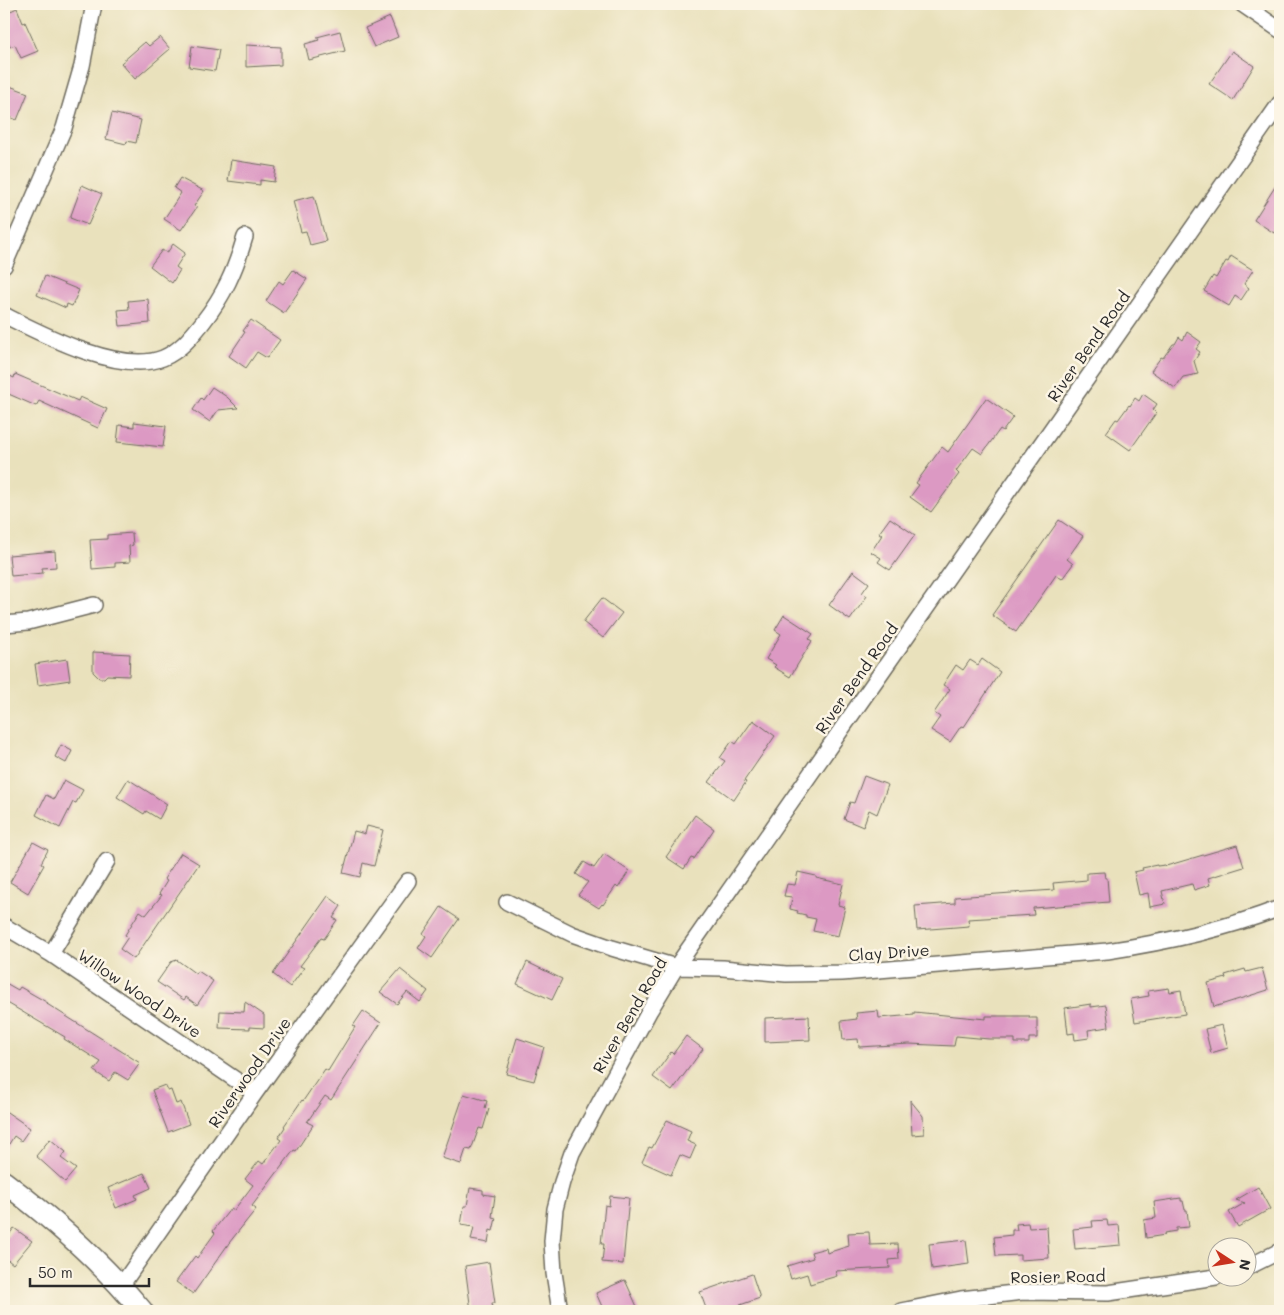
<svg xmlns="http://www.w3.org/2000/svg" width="1284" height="1315" viewBox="0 0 1284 1315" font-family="Mali,sans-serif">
<rect width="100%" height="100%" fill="#fcf5e5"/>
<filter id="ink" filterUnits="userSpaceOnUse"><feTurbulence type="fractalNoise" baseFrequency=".02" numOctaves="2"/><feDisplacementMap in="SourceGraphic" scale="10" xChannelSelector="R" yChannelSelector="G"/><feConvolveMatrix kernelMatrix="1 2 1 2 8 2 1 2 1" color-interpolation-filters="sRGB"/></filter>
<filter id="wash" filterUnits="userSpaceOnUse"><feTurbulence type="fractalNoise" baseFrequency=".0096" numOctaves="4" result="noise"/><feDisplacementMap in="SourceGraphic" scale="20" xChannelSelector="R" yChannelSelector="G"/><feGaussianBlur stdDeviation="1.12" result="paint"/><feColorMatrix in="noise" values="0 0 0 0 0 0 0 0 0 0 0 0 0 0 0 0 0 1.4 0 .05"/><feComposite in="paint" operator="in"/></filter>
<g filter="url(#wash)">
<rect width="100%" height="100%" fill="#e9e1bc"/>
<g id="blocks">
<path fill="#dc99c3" d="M17,8l6,15 2,-1 13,29 -17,7 -6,-13 -5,2 -6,-15v-18z
M390,17l8,20 -24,10 -9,-19z
M340,31l5,20 -36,9 -4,-16 14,-4 -2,-3z
M160,37l10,12 -35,30 -14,-16 24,-21 4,4z
M246,45l35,2v18l-35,2z
M192,46l27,4 -4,21 -26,-4z
M1232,51l22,15 -21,34 -24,-16z
M7,85l21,8 -11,27 -13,-5v-20z
M112,113l29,7 -5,23 -9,-2 -1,3 -20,-5z
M231,160l45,7 -2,15 -14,-2v5l-32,-4z
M180,178l24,13 -10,15 3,1 -16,23 -17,-11 17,-26 -7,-5z
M1280,179v45l-6,9 -20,-13z
M82,185l20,9 -14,31 -18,-7z
M314,196l12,45 -16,4 -4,-14 -5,1 -8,-31z
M173,244l12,9 -9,14 4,3 -8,13 -22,-17 12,-16 5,3z
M1231,256l22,14 -9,14 5,4 -8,12 -6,-4 -6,10 -25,-15 9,-15 3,2 10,-17 2,1z
M293,270l14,9 -23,34 -18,-12 13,-20 4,3z
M45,276l34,14 -7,16 -5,-2 -1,4 -29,-13z
M148,299l2,24 -30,3 -2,-16 11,-1 -1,-8z
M251,320l29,20 -13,18 -10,-6 -11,16 -17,-12 16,-24 -2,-1z
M1187,332l14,10 -5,7 4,3 -6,9 4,13 -15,3 -8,11 -24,-17 10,-14 2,1 10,-14h2l4,-7 4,3z
M4,373l10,5 1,-4 63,27 2,-4 27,12 -9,19 -59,-27 -3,5 -32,-14z
M212,387l15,10 11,11 -20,2 -8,12 -17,-12 8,-12 2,2z
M1143,394l14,10 -4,6 3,3 -26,37 -24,-17 10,-14 2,1 11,-15 1,1 5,-8 4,3z
M986,398l27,19 -10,14 -3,-2 -18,25 -9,-6 -17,23 3,3 -28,38 -21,-15 9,-12 -3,-2 26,-36 6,5z
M134,422l32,4 -3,21 -46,-5 2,-17 15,2z
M890,518l25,17 -25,35 -12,-8 3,-4 -10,-6 11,-17 -3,-2z
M1059,520l24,16 -16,23 6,5 -11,15 -6,-4 -2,3 -38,54 -24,-17z
M132,533l1,12 -4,1 1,16 -15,1v4l-23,2 -2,-29 17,-1v-4z
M55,551l1,16 -14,1 1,5 -32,3 -2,-21z
M853,571l16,12 -7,10 5,3 -17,24 -21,-15z
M602,598l20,15 -19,25 -20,-16z
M784,615l29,19 -4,5 3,2 -22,36 -16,-10 2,-2 -10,-6 15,-25 -6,-4z
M93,652l37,2 -1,22 -22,-1 -3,3h-5l-6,-6z
M67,659l3,21 -32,5 -3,-21z
M982,659l18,13 -36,55 -3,-1 -11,16 -19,-12 9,-13 -6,-4 16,-24 -7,-4 13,-20 7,5 7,-10 8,5z
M753,720l22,16 -31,45 2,1 -12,18 -25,-18 16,-21 -5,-3 12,-17 4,3z
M61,745l11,6 -6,12 -11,-6z
M864,776l24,9 -11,29 -8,-4 -6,17 -19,-8 6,-17 4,1z
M128,779l39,25 -8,15 -13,-8 -2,3 -27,-17z
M64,780l19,10 -7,13 -3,-1 -13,26 -24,-13 10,-20 8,4z
M695,815l19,14 -20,30 -3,-1 -7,11 -18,-12z
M367,826l16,4 -9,36 -11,-3 -3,14 -17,-4 11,-42 11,3z
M33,842l15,8 -7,13 3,2 -16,28 -18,-11z
M1237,845l7,22 -36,11 2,7 -16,5 -2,-6 -30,7 3,13 -15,3 -2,-14 -9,2 -5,-23 9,-2 -1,-2 15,-3v1l8,-1 1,1z
M181,853l18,11 -65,95 -14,-10 8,-12 -3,-2 15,-24 6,4 16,-20 -3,-1 8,-13 -3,-2z
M604,854l25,17 -11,17 -2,-2 -13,19 -1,-1 -3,4 -21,-13 10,-13 -12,-8 8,-12 10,6z
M798,872l18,4v2l27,6 -5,21 7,2 -7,29 -25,-5 3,-12 -10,-2v-2l-9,-2 1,-2 -8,-2 2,-12 -8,-1 3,-12 8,1z
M1104,872l1,6h2l2,24 -76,6 1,7 -66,4 1,7 -52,4 -2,-24 40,-3v-6l99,-7 -1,-7 34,-3v-7z
M328,896l13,10 -8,12 4,2 -13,19 -3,-1 -21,28 4,2 -14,19 -17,-13z
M441,907l18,12 -27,39 -14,-10 8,-12 -3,-2z
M177,960l19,14 2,-3 15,10 -16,24 -11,-8 -2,3 -27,-18 14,-20z
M527,962l35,17 -10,21 -35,-16z
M1262,968l6,22 -54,17 -6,-24 18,-5 -1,-3 20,-6 1,3z
M400,969l28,22 -8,11 -13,-10 -10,12 -17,-12z
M4,982l14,8 2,-3 28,16 -1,1 93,59 -12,17 -13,-8 -6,9 -15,-10 7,-9 -37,-23 1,-2 -61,-36z
M1169,988l1,4 11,-2 4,24 -50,8 -4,-23 18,-3 -1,-5z
M245,1002l19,13v13l-14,-1v2l-31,-1 1,-17 24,1z
M1091,1004v3l15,-2 3,22 -21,3 1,8 -14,2 -1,-7 -6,1 -3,-26z
M363,1011l18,12 -50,77 -6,-4 -18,26 6,3 -17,26 -2,-1 -42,56 4,3 -27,34 -36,51 -17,-12 19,-26 2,2 18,-25 -2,-2 18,-23 3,2 19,-25 -8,-6 14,-18 4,3 18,-24 -3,-2 7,-11 -1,-1 18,-26 1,1 22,-32 3,2 27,-44 -2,-1z
M878,1011l1,7 35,-3v-3l72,7v-3h44l-1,2h8v20h-8v5h-14v-4h-26l-33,-3 -2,10 -45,-2 -50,3 -1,-8 -15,1 -2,-19 16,-2 -1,-6z
M809,1016l1,24 -45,2v-24z
M1222,1025l6,23 -17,5 -6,-24z
M686,1036l17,13 -31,42 -19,-14 18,-25 2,2z
M517,1038l27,9 -10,34 -28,-7z
M165,1085l3,6 3,-1 5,14 5,-2 8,22 -21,8 -16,-42z
M464,1094l23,7 -2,7 4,1 -6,20 -4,-1 -8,22 -5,-1 -5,15 -19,-6z
M910,1100l13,16 1,18 -12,1z
M4,1110l26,18 -9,13 -7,-5 -10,16z
M667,1120l24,11 -4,10 9,4 -6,14 -10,-4 -9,20 -29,-13 7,-15 3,1z
M50,1139l16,13 -5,6 15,11 -11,13 -29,-26z
M144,1173l7,15 -16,7 2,4 -21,9 -8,-20z
M1258,1187l12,22 -32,18 -9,-15 16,-9 -9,-3z
M470,1188l13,2v4l12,2 -3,21 4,1 -3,13 -3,-1 -2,13 -17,-3 3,-13 -13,-2 3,-19h3z
M610,1196l19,2 -6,66 -21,-2 2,-18h-3l4,-39 4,1z
M1181,1198v3h2l2,9h2l2,17 -13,1v3l-12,2 1,2 -19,3 -2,-18 12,-2 -2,-16z
M1107,1220l1,6 11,-1 2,20 -46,4 -2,-20 20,-2 -1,-6z
M1028,1223l1,5 18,-1 2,31 -29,2v-5l-24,1 -2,-19 18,-2v-5h5l-1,-6z
M14,1228l18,13 -19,23 -9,-7v-16z
M869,1232l1,13 28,-1 1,15 -10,1 1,8 -55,3 2,5 -27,8 -3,-10 -16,5 -4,-13 26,-8 -2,-6 15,-4 1,5 22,-7 -1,-13z
M966,1240l3,24 -37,5 -3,-25z
M489,1262l6,41h-3l1,8h-22l-6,-45z
M752,1274l8,24 -37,13h-16l-7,-19z
M625,1280l14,31h-35l-8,-18z"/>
</g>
</g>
<g filter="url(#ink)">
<use href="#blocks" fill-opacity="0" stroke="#6e6b5e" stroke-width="1"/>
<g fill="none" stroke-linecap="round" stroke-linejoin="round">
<g stroke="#6e6b5e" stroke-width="18">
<path id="street" d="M1242,4l38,26
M4,266l60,-138 18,-62 12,-62
M4,315c38,19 116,60 159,43 17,-7 29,-22 40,-36 21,-27 32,-51 42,-85
M4,624l24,-2 66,-17
M507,902l65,32 40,14 64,19 47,1 63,6 56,-1 265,-22c61,-9 116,-21 173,-43
M4,926l47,28 204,139
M51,954l56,-93
M1246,1268l34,-17
M121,1286l134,-193 153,-212
M560,1311l-6,-38 -2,-32 3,-32 7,-27 10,-29 78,-143 26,-43 174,-250 430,-614
M901,1311l60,-12 62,-7 85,1 108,-16"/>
</g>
<g stroke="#6e6b5e" stroke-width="24">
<path id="secondary" d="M4,1182c50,38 98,80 138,129"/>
</g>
<use href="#street" stroke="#fff" stroke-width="15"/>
<use href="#secondary" stroke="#fff" stroke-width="21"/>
</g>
</g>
<g text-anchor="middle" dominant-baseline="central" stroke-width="5" stroke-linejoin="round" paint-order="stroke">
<g font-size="16" fill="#2b2b2b" stroke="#fcf5e5">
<text transform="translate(1088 346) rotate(-55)">River Bend Road</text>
<text transform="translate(856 678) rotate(-55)">River Bend Road</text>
<text transform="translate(889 952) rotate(-4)">Clay Drive</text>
<text transform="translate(140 993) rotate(34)">Willow Wood Drive</text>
<text transform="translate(629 1015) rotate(-60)">River Bend Road</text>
<text transform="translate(249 1072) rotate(-55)">Riverwood Drive</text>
<text transform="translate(1058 1276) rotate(-1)">Rosier Road</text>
</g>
</g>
<rect width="1284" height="1315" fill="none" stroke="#fcf5e5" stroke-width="20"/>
<g transform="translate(1232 1262) rotate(102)"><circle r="24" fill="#fcf5e5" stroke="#a8a49b"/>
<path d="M0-4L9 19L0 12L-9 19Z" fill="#c8321e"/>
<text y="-8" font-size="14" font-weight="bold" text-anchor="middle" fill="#2b2b2b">N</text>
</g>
<path d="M30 1278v8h119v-8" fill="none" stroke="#2b2b2b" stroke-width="2.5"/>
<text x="38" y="1278" font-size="15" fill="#2b2b2b" stroke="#fcf5e5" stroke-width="4" paint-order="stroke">50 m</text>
</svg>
